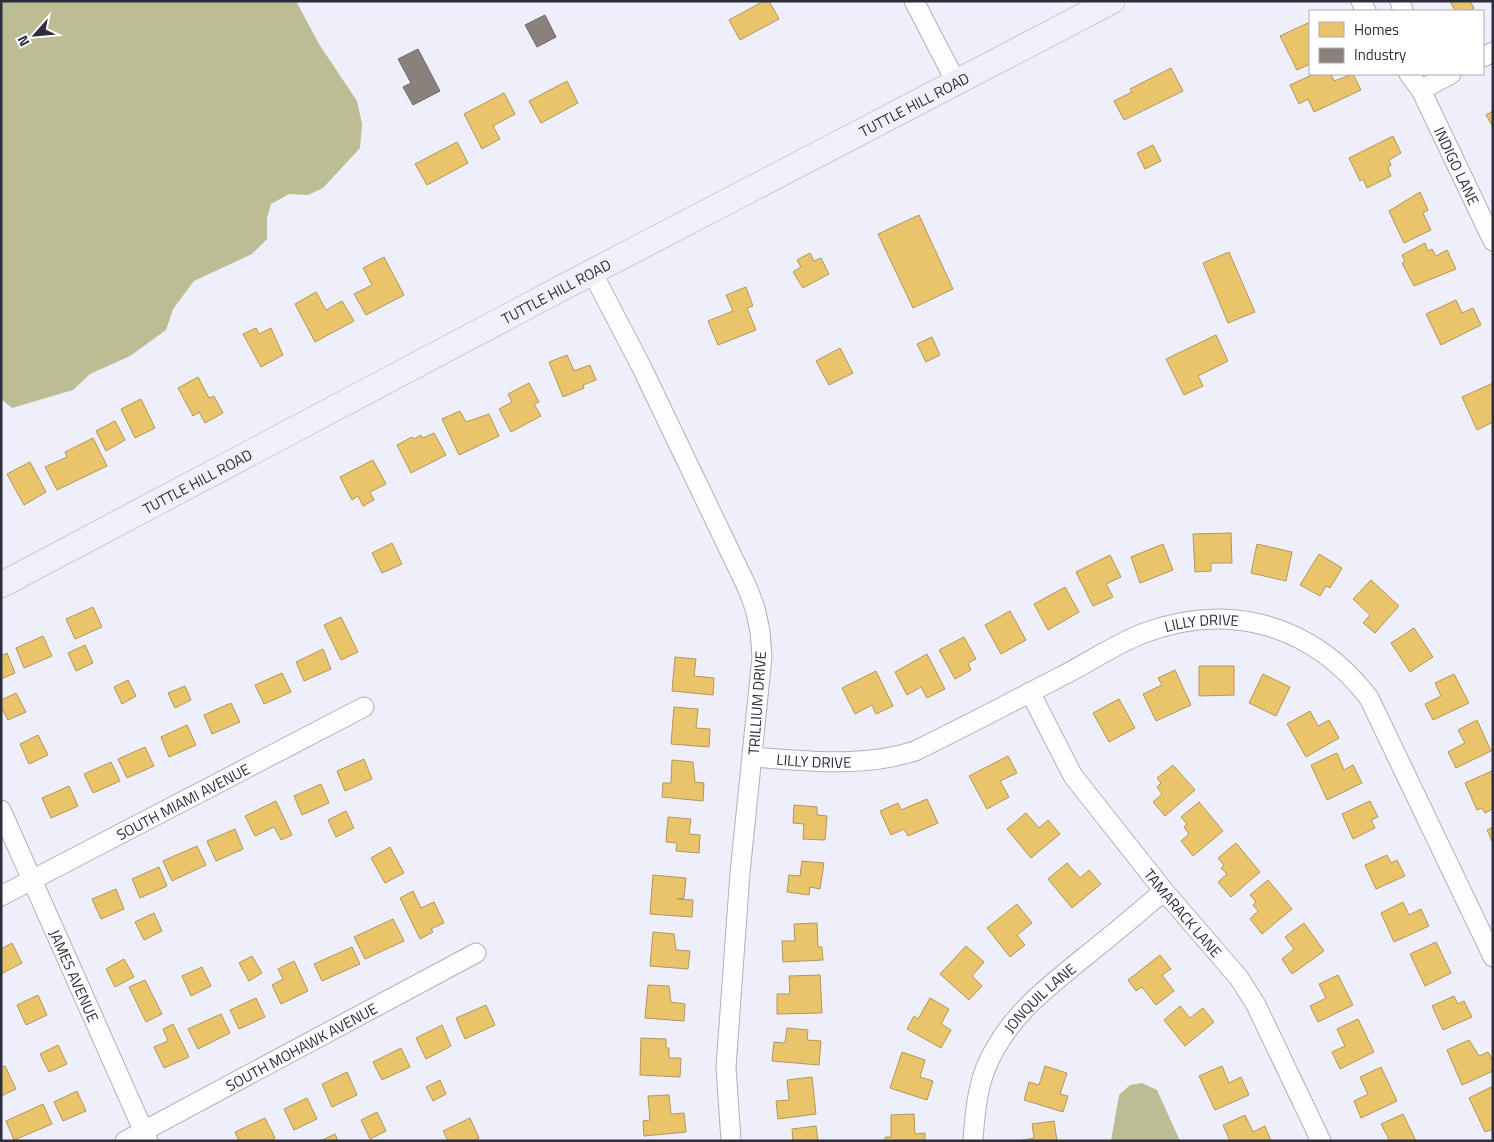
<svg xmlns="http://www.w3.org/2000/svg" width="1494" height="1142" viewBox="0 0 1494 1142" font-family="'Titillium Web',sans-serif">
<rect width="100%" height="100%" fill="#eeeffa"/>
<path fill="#bcbd94" d="M1,1h295l23,43 38,57 5,23 -2,24 -37,40 -15,7 -19,-1 -18,10 -4,14v21l-15,15 -58,27 -21,28 -7,21 -36,26 -40,18 -17,16 -61,18 -11,-9z
M1142,1083l15,7 23,51h-69l8,-46 11,-10z"/>
<path fill="#e9c46a" stroke="#b1975c" d="M764,1h5l10,18 -39,21 -11,-20z
M1450,1h20l4,7 -5,3h-14z
M1310,22v42l-13,6 -17,-34z
M1171,68l12,23 -59,29 -10,-19 18,-9 -2,-3z
M1314,74h17l3,7 19,-7 8,16 -47,22 -6,-13 -9,5 -9,-19z
M567,81l11,22 -37,20 -12,-22z
M504,93l11,21 -22,12 7,13 -18,10 -18,-35z
M1493,111v16l-7,-12z
M1393,136l8,17 -12,7 2,5 -3,3 3,8 -24,12 -4,-9 -3,2 -11,-23z
M457,142l11,21 -41,22 -12,-21z
M1153,145l8,16 -16,8 -8,-16z
M1420,192l8,18 -5,3 8,17 -27,13 -15,-32z
M919,215l34,74 -40,19 -35,-74z
M1425,243l3,8 4,-2 4,7 11,-6 9,19 -42,17 -12,-23 3,-1 -3,-7z
M1229,252l26,60 -27,11 -25,-60z
M810,253l4,8 7,-3 8,16 -26,14 -10,-16 8,-5 -4,-7z
M384,257l20,38 -38,20 -12,-21 18,-9 -9,-17z
M746,287l7,19 -6,2 9,22 -38,15 -10,-24 25,-10 -7,-16z
M316,292l10,18 16,-9 12,20 -39,21 -20,-38z
M1456,300l6,13 11,-5 8,17 -40,20 -15,-31z
M256,328l3,6 12,-6 12,27 -22,12 -18,-33z
M1216,335l12,26 -30,15 5,10 -19,9 -18,-36z
M932,337l8,18 -14,7 -9,-18z
M840,348l13,25 -24,12 -13,-24z
M567,355l7,16 16,-6 6,15 -13,5 1,3 -21,9 -14,-35z
M198,377l11,21 5,-2 9,17 -18,10 -6,-11 -6,4 -15,-28z
M529,383l10,19 -5,2 7,12 -30,16 -12,-23 13,-7 -4,-8z
M1493,383v39l-16,8 -15,-33z
M141,399l14,29 -20,10 -14,-29z
M460,411l6,11 23,-8 10,22 -40,19 -17,-36z
M115,421l10,19 -19,11 -10,-20z
M434,433l12,22 -35,18 -14,-28 15,-8 2,2 7,-4 2,3z
M93,438l14,28 -50,24 -12,-23 22,-10 -2,-5z
M373,460l13,24 -16,8 4,8 -11,6 -5,-10 -6,4 -12,-23z
M30,462l16,30 -22,13 -17,-31z
M1231,533l1,30h-21v8l-16,1 -2,-38z
M392,543l10,21 -20,9 -10,-20z
M1163,544l10,26 -33,13 -9,-26z
M1257,544l35,8 -6,29 -35,-8z
M1319,554l23,14 -12,20 -4,-2 -6,10 -20,-11z
M1110,555l11,22 -15,7 7,13 -20,9 -17,-34z
M1371,580l28,26 -24,27 -12,-10 7,-8 -17,-16z
M1065,587l14,25 -31,18 -14,-26z
M93,607l9,20 -27,12 -9,-20z
M1010,611l16,29 -25,14 -16,-29z
M341,617l17,35 -17,8 -17,-35z
M1414,628l19,29 -23,15 -19,-29z
M43,636l9,20 -28,12 -8,-20z
M964,637l12,22 -8,4 3,7 -16,9 -16,-29z
M85,645l8,18 -17,8 -8,-18z
M323,649l8,20 -27,12 -8,-19z
M7,653l8,20 -14,6v-23z
M927,654l18,35 -18,9 -6,-11 -14,8 -12,-23z
M675,657l21,2 -2,17 20,2 -1,17 -41,-4z
M1199,666h35v29l-35,1z
M1175,670l16,35 -35,16 -13,-27 19,-9 -4,-7z
M876,671l17,35 -17,8 -4,-9 -17,9 -13,-26z
M282,673l9,19 -27,12 -9,-19z
M1263,674l27,13 -14,29 -27,-13z
M1454,674l15,29 -36,17 -8,-16 16,-8 -6,-13z
M128,680l8,16 -14,8 -8,-17z
M185,686l6,14 -16,8 -7,-15z
M16,693l10,19 -18,8 -7,-13v-7z
M1119,699l16,29 -26,14 -16,-29z
M231,703l9,19 -28,12 -8,-19z
M674,707l24,2 -2,19 14,1 -1,18 -38,-3z
M1310,711l8,15 11,-6 10,18 -33,19 -19,-33z
M1477,720l14,31 -35,17 -8,-16 17,-9 -7,-13z
M187,725l9,20 -27,12 -8,-20z
M38,735l10,20 -19,9 -9,-20z
M145,747l9,19 -27,12 -9,-19z
M1337,753l7,17 9,-5 9,18 -35,17 -16,-35z
M1008,756l9,17 -17,8 9,16 -22,12 -18,-33z
M364,759l8,20 -27,12 -8,-20z
M672,760l21,2 2,20 9,1 -1,18 -41,-4 1,-14h8z
M111,762l9,19 -27,12 -9,-19z
M1173,765l22,25 -30,26 -12,-14 9,-8 -5,-7 4,-4 -4,-5z
M1492,771l1,38 -8,4 -3,-5 -5,2 -12,-27z
M321,784l8,19 -27,12 -8,-19z
M69,786l9,20 -27,12 -9,-20z
M927,799l11,24 -30,13 -4,-7 -13,6 -11,-24 18,-8 3,7z
M276,801l16,34 -11,5 -7,-13 -19,9 -10,-20z
M1370,801l8,16 -7,3 4,8 -22,11 -11,-25z
M1199,802l24,29 -30,25 -12,-15 8,-7 -5,-7 3,-3 -6,-7z
M794,805l23,2v8l10,1 -2,24 -22,-1 1,-15 -11,-1z
M346,811l8,17 -18,9 -8,-17z
M1026,813l13,15 9,-8 12,14 -29,24 -24,-29z
M668,817l23,2 -2,15 11,1 -1,18 -23,-2 1,-8 -11,-1z
M1493,827v16l-6,-13z
M235,829l8,20 -27,12 -9,-20z
M1236,843l24,29 -29,25 -13,-15 9,-8 -6,-6 3,-3 -6,-7z
M197,846l9,19 -34,16 -9,-20z
M390,847l14,26 -19,10 -14,-25z
M1387,855l4,8 6,-3 8,16 -29,13 -11,-24z
M802,861l22,2 -4,26 -10,-2 -1,8 -22,-3 2,-17 11,1z
M1067,863l13,15 9,-8 12,14 -29,24 -24,-29z
M159,867l8,19 -27,12 -8,-19z
M653,875l33,3 -2,20 -7,1 16,1 -1,17 -42,-3z
M1268,880l24,29 -30,25 -12,-15 8,-8 -5,-6 3,-3 -6,-7z
M116,889l8,20 -23,10 -9,-20z
M413,891l8,17 13,-6 10,21 -13,6 2,3 -13,7 -20,-41z
M1403,902l6,13 12,-6 8,17 -35,16 -13,-29z
M1017,904l15,19 -15,12 8,10 -15,12 -23,-29z
M154,913l8,18 -18,9 -9,-18z
M393,919l11,22 -39,18 -11,-22z
M817,923l1,24h4l1,13 -40,2 -1,-21h13l-1,-17z
M1304,923l20,28 -32,23 -10,-15 12,-10 -9,-12z
M653,932l21,2 2,16 14,1 -2,18 -38,-3z
M1436,942l15,31 -26,13 -15,-32z
M12,943l10,20 -21,11v-25z
M966,946l18,16 -12,14 10,10 -13,14 -29,-26z
M352,947l8,17 -38,17 -8,-17z
M1160,955l11,14 -9,6 12,16 -18,14 -14,-18 -6,4 -8,-11z
M252,956l10,17 -13,8 -10,-18z
M124,959l10,18 -19,10 -9,-18z
M294,961l14,30 -27,13 -9,-19 11,-6 -5,-10z
M202,967l9,19 -20,10 -9,-20z
M820,975l2,38 -45,1v-20h13l-1,-18z
M1338,975l15,30 -35,17 -8,-16 16,-8 -7,-14z
M145,980l17,34 -16,8 -17,-35z
M648,985l21,1 2,16 14,2 -1,17 -39,-3z
M38,995l9,20 -21,10 -9,-20z
M1454,996l4,8 6,-3 8,16 -29,13 -11,-24z
M256,998l9,19 -26,12 -9,-19z
M930,998l19,11 -8,15 10,6 -10,18 -34,-19 7,-13 4,3z
M486,1005l9,20 -30,14 -9,-21z
M1180,1006l10,12 13,-10 11,14 -29,24 -21,-26z
M221,1014l9,19 -32,16 -10,-20z
M1358,1019l16,33 -34,17 -8,-17 13,-6 -8,-17z
M173,1024l16,33 -25,11 -10,-21 14,-6 -5,-12z
M442,1025l9,21 -25,13 -10,-21z
M787,1028l21,2 -1,10 14,1 -2,24 -47,-4 2,-19 11,1z
M641,1038l25,1v9h3v10h12l-1,19 -40,-2z
M1469,1040l10,16 9,-4 5,9v10l-31,14 -15,-35z
M58,1045l9,19 -18,8 -9,-18z
M401,1048l9,19 -28,13 -9,-18z
M902,1052l23,8 -5,17 13,4 -6,19 -37,-12z
M5,1066l11,23 -15,7v-29z
M1045,1066l22,7 -7,21 8,2 -5,16 -39,-12 5,-18 10,3z
M1222,1066l7,17 12,-6 8,18 -34,15 -16,-34z
M1381,1067l16,34 -36,17 -7,-17 14,-7 -8,-17z
M347,1072l10,23 -25,12 -10,-23z
M812,1077l4,37 -38,5 -2,-18 13,-1 -2,-20z
M440,1080l6,14 -13,7 -7,-14z
M1491,1087l2,5v37l-8,3 -16,-34z
M77,1091l9,20 -23,10 -9,-19z
M669,1095l2,19 13,-1 2,19 -42,4 -1,-15 7,-1 -2,-24z
M307,1098l10,21 -23,11 -10,-21z
M43,1104l9,20 -38,16 -8,-19z
M377,1112l9,19 -16,8 -9,-19z
M914,1114l1,20 10,-1v8h-40v-4h6v-22z
M1403,1114l13,27h-26l-9,-17z
M1245,1115l8,17 12,-6 6,15h-41l-7,-16z
M265,1118l10,20 -4,3h-32l-4,-9z
M470,1118l9,20 -6,3h-25l-5,-10z
M1054,1121l3,20h-38l15,-3 -2,-14z
M816,1126l2,15h-25l-1,-12z
M335,1134l3,7h-18z"/>
<path fill="#8a817c" stroke="#6e6868" d="M545,15l11,22 -19,10 -12,-22z
M418,49l22,42 -27,14 -10,-18 8,-4 -13,-24z"/>
<g fill="none" stroke-linecap="round" stroke-linejoin="round">
<g stroke="#afb0bb" stroke-width="21">
<g id="minor">
<path d="M914,1l42,81"/>
<path d="M1361,1l5,10"/>
<path d="M1400,1l3,10"/>
<path d="M1483,57l10,-5"/>
<path id="s1" d="M1409,74l12,16 72,151"/>
<path d="M1421,90l30,-16"/>
<path d="M592,272l49,94 106,221 8,21 5,23 2,26 -22,216 -14,194 5,74"/>
<path id="s2" d="M1030,692l43,84 91,115 75,87 17,27 65,136"/>
<path id="s3" d="M753,757c55,4 110,11 162,-6 49,-24 97,-49 145,-74 28,-14 55,-33 84,-44 87,-32 169,-8 225,65l124,259"/>
<path id="s4" d="M1,810l147,331"/>
<path id="s5" d="M1,896l363,-189"/>
<path id="s6" d="M125,1141l351,-188"/>
<path id="s7" d="M973,1141c2,-32 5,-64 22,-92 21,-38 54,-63 87,-90 28,-22 55,-45 82,-68"/>
</g>
</g>
<g stroke="#cbccd2" stroke-width="27">
<g id="major">
<path id="s8" d="M1,585l591,-313 520,-271"/>
</g>
</g>
<use href="#minor" stroke="#fcfdfe" stroke-width="19"/>
<use href="#major" stroke="#f0f0f8" stroke-width="25"/>
</g>
<g text-anchor="middle" dominant-baseline="central" stroke-width="5" stroke-linejoin="round" paint-order="stroke">
<g font-size="15" fill="#2d2e3b" stroke="#fff">
<text stroke="none"><textPath href="#s8" startOffset="1032">TUTTLE HILL ROAD</textPath></text>
<text stroke="none"><textPath href="#s1" startOffset="104">INDIGO LANE</textPath></text>
<text stroke="none"><textPath href="#s8" startOffset="628">TUTTLE HILL ROAD</textPath></text>
<text stroke="none"><textPath href="#s8" startOffset="222">TUTTLE HILL ROAD</textPath></text>
<text stroke="none"><textPath href="#s3" startOffset="480">LILLY DRIVE</textPath></text>
<text transform="translate(757 703) rotate(-86)">TRILLIUM DRIVE</text>
<text stroke="none"><textPath href="#s3" startOffset="61">LILLY DRIVE</textPath></text>
<text stroke="none"><textPath href="#s5" startOffset="205">SOUTH MIAMI AVENUE</textPath></text>
<text stroke="none"><textPath href="#s2" startOffset="270">TAMARACK LANE</textPath></text>
<text stroke="none"><textPath href="#s4" startOffset="181">JAMES AVENUE</textPath></text>
<text stroke="none"><textPath href="#s7" startOffset="164">JONQUIL LANE</textPath></text>
<text stroke="none"><textPath href="#s6" startOffset="200">SOUTH MOHAWK AVENUE</textPath></text>
</g>
</g>
<rect width="1494" height="1142" fill="none" stroke="#2d2e3b" stroke-width="5"/>
<rect x="1309" y="10" width="175" height="65" fill="#ffffff" stroke="#ababb1"/>
<rect x="1319" y="22" width="25" height="15" fill="#e9c46a" stroke="#ababb1"/>
<text x="1354" y="35" font-size="15" fill="#2d2e3b">Homes</text>
<rect x="1319" y="48" width="25" height="15" fill="#8a817c" stroke="#ababb1"/>
<text x="1354" y="60" font-size="15" fill="#2d2e3b">Industry</text>
<g transform="translate(35 35) rotate(243)" stroke="#ffffff" stroke-width="4" paint-order="stroke">
<path d="M0-4L9 19L0 12L-9 19Z" fill="#2d2e3b"/>
<text y="-8" font-size="14" font-weight="bold" text-anchor="middle" fill="#2d2e3b">N</text>
</g>
</svg>
